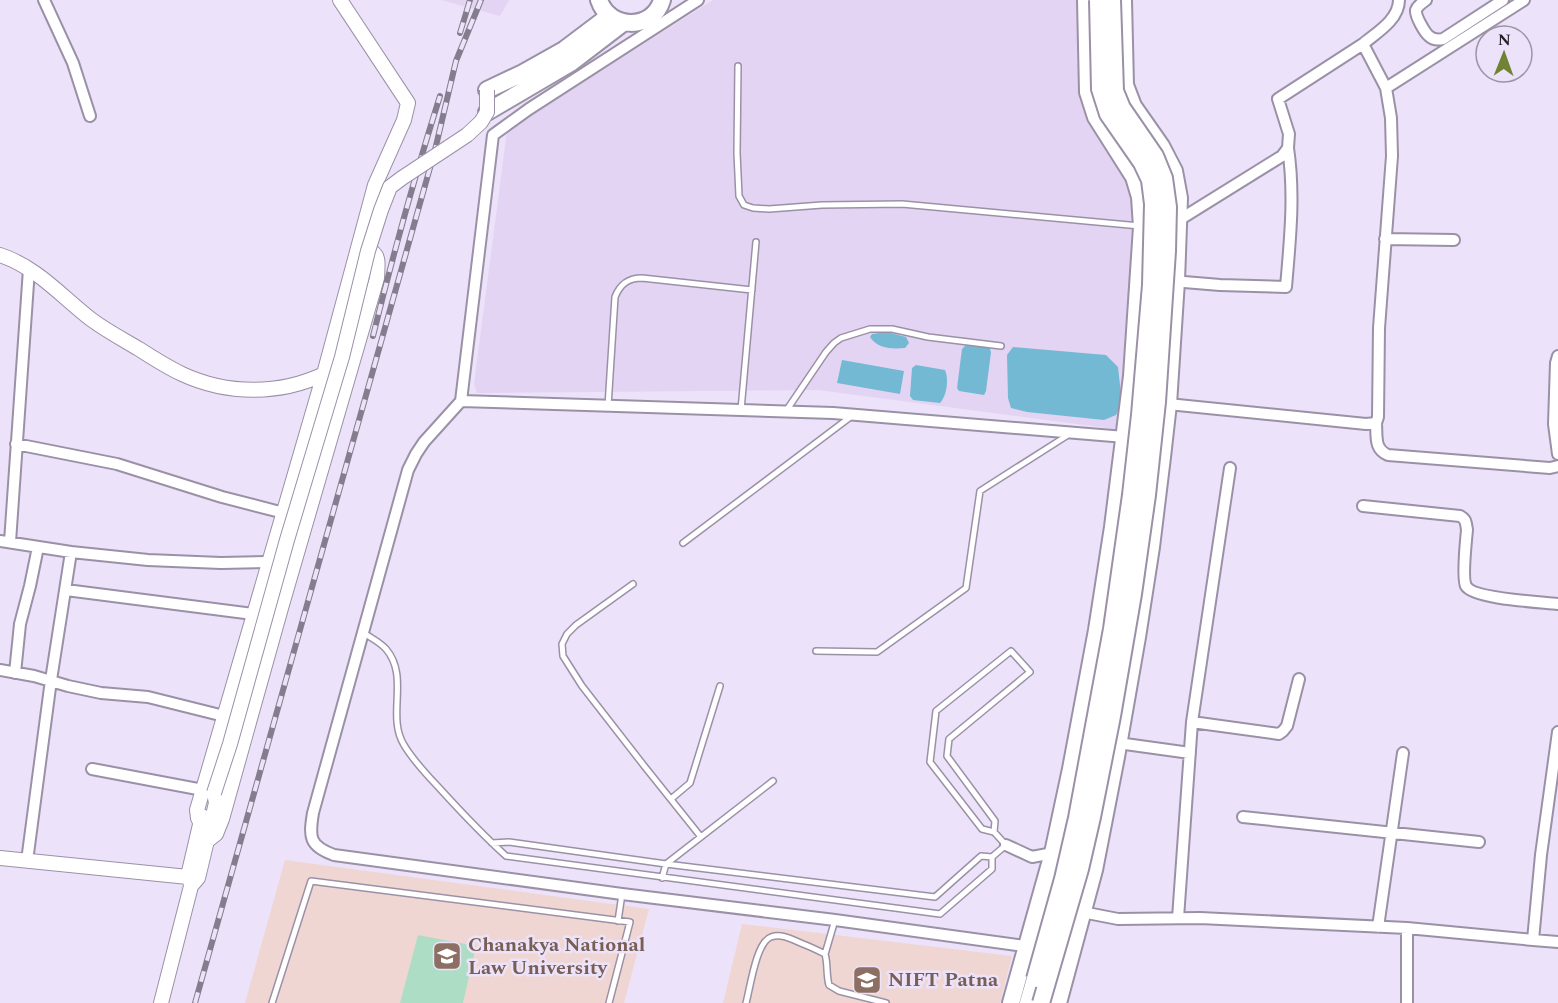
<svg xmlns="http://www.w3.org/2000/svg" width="1558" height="1003" viewBox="0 0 1558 1003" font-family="Spectral,serif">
<rect width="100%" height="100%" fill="#ece2f9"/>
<path fill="#e2d4f2" d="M441,0h68l-9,16z
M713,0h368l52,183 12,68 -23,179 -304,-40 -341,3 -3,-9 33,-253z"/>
<path fill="#f0d6d3" d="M285,860l364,49 -25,94h-379z
M742,924l270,32 -12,47h-277z"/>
<path fill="#aeddc6" d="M418,935l58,11 -13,57h-63z"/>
<path fill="#73b9d3" d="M887,332l19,5 3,6 -4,5c-13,1 -27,1 -35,-11l2,-3z
M968,343l21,3 2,6 -5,39 -2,4 -25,-4 -2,-3 5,-39z
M1013,347l93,8 12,12 4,36 -6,12 -12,5 -77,-8 -16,-4 -3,-10 -1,-43z
M842,360l62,11 -4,23 -63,-11z
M916,365l29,5c4,9 2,25 -5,33l-27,-3 -3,-4 2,-28z"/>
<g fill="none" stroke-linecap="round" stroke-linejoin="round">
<g stroke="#9b91a7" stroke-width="8">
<path id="service" d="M738,66l-1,87 2,43 5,9 9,3 16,1 53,-4 80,-1 238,22
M608,406l7,-109c5,-13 13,-19 27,-19l110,12
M741,410l15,-168
M786,411l40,-59 8,-9 7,-5 29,-9h22l36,8 73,9
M683,543l170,-128
M633,584l-57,41 -9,9 -5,10 1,12 19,30 63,81 56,70
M364,633c7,5 16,9 22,16 24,28 0,67 18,96 10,17 25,32 38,46 21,23 42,45 64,65l434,58 52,-45v-12
M816,651l61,1 89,-64 14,-97 88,-56
M671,799l19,-16 30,-97
M492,843l17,-1 157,22 269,33 46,-41 11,1 14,-12 -12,-13 -12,-3 -52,-67 6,-51 75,-60 19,21 -81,67 -2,17 48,65 -1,11
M662,878l4,-14 107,-83
M618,921l4,-27
M825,954l10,-34
M272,1003l39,-122 319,41 -21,81
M746,1003c4,-14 10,-61 25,-66 11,-4 22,3 32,7 8,3 14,6 22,10 3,10 1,20 4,31l10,6 47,12"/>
</g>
<g stroke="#9b91a7" stroke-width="14">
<path id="minor" d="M44,0l29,63 17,53
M698,0l-169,109 -36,26 -32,266 -37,41 -8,12 -8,16 -95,343c-4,24 -4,33 21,42l288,39 213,26 197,27
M1426,0c-4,3 -8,5 -10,10 -1,6 9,23 13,26 4,4 9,4 14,3l60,-39
M1386,88l138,-88
M1175,221l4,-1 103,-64 6,-8 1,-14 -11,-35 85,-55
M1385,239l69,1
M1172,281l48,4 66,2c4,-47 9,-92 2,-139
M1558,356l-2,7 -2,61 4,30
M461,401l372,12 292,24
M1168,404l198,20 10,-1 2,-6 1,-89 13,-172 -1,-38 -5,-30 -23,-44c13,-11 36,-24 36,-44
M1376,423c1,14 -2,26 12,32l162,13 8,-2
M16,444l101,20 105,33 62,16
M1230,468l-38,254 87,12 4,-3 4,-5 12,-47
M1363,506l97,10c6,3 6,7 7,14 -1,10 -5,49 -1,56 7,13 76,16 92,18
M0,541l71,11 77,8 73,3 47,-1
M10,542l19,-273
M66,590l187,24
M0,670l34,6 34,10 33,7 47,4 76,19
M15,673l5,-49 10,-38 8,-39
M1118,743l72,10
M92,769l111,21
M1243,817l236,25
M1006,845l26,12 21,-4
M27,861l24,-181 20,-128
M1082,912l36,7 82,-1 207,10 126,12 25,2
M1178,918l14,-196
M1378,927l25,-174
M1533,940l8,-85 17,-123
M1407,1003v-75"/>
</g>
<g stroke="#9b91a7" stroke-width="16">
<path id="tertiary" d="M0,255c37,12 62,42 92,65 15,11 32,20 47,29 14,9 28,18 43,25 45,21 98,21 142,0
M200,822l-2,-4 -1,-8 127,-436 51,-189 29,-65 4,-17 -68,-103
M207,841l9,-7 6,-15 59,-211 96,-330c1,-22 3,-23 -17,-35
M0,858l198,20
M191,884l-3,-8 14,-60
M161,1003l30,-117 7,-8 18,-75 -2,-10"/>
</g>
<g stroke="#9b91a7" stroke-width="20">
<path id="primary" d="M1011,1003l42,-150 18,-84 26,-139 16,-103 19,-151 10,-149 -2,-30 -6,-20 -38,-60 -8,-25 -2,-92
M1058,1003l36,-133 22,-113 21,-120 14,-90 11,-90 6,-53 8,-123 3,-83 -5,-27 -13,-25 -28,-40 -8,-21 -2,-85"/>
</g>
<g stroke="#9b91a7" stroke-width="20">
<path id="trunk" d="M599,0c10,30 54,31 63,0
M487,90l36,-17 41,-23 45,-34
M487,112l85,-50 51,-39
M1028,1003l7,-24"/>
</g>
<use href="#service" stroke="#fff" stroke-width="5"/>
<use href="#minor" stroke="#fff" stroke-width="10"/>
<use href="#tertiary" stroke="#fff" stroke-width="14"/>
<use href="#primary" stroke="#fff" stroke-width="16"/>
<use href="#trunk" stroke="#fff" stroke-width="16"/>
<g stroke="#847d8d" stroke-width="6">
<path id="rail" d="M460,33l10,-33
M373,336c20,-81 42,-161 67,-240
M195,1003l240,-853 21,-89 25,-61"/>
</g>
<use href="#rail" stroke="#ece2f9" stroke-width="4" stroke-dasharray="11" stroke-linecap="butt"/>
<g stroke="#9b91a7" stroke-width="16" stroke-linecap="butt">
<path id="tertiary-bridge" d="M214,793l16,-49 57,-204 55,-183 26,-106 13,-41 9,-23 12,-9 65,-43 14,-13 6,-10v-22"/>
</g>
<g stroke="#9b91a7" stroke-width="20" stroke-linecap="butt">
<path id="trunk-bridge" d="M1035,979l28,-100 14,-61 35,-189 19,-134 9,-80 11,-130 2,-81 -3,-24 -8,-17 -34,-49 -8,-25 -2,-89
M1041,1003l39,-134 12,-52 20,-101 21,-122 14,-99 10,-93 10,-151 1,-44 -4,-29 -9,-22 -33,-48 -7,-17 -3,-91"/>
</g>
<use href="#tertiary-bridge" stroke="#fff" stroke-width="14"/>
<use href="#trunk-bridge" stroke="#fff" stroke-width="16"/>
</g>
<defs>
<g id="university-square" transform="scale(1.5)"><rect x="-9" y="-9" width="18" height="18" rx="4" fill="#8d6e63" stroke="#ece2f9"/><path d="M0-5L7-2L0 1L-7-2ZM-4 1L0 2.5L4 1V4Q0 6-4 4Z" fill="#fff"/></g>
</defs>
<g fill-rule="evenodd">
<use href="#university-square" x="447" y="956"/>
<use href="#university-square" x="867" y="980"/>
</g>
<g text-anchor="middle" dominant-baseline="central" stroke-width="5" stroke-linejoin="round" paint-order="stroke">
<g font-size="20" font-weight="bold" fill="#785e54" stroke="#ece2f9" text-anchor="start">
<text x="468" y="945">Chanakya National<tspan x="468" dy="23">Law University</tspan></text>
<text x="888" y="980">NIFT Patna</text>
</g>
</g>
<g transform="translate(1504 54) rotate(1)"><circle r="28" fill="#ece2f9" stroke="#9c94a5" stroke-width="1.5"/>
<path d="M0-4.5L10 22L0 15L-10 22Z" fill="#718232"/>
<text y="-9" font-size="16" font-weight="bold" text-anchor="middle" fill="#231f27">N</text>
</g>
</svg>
